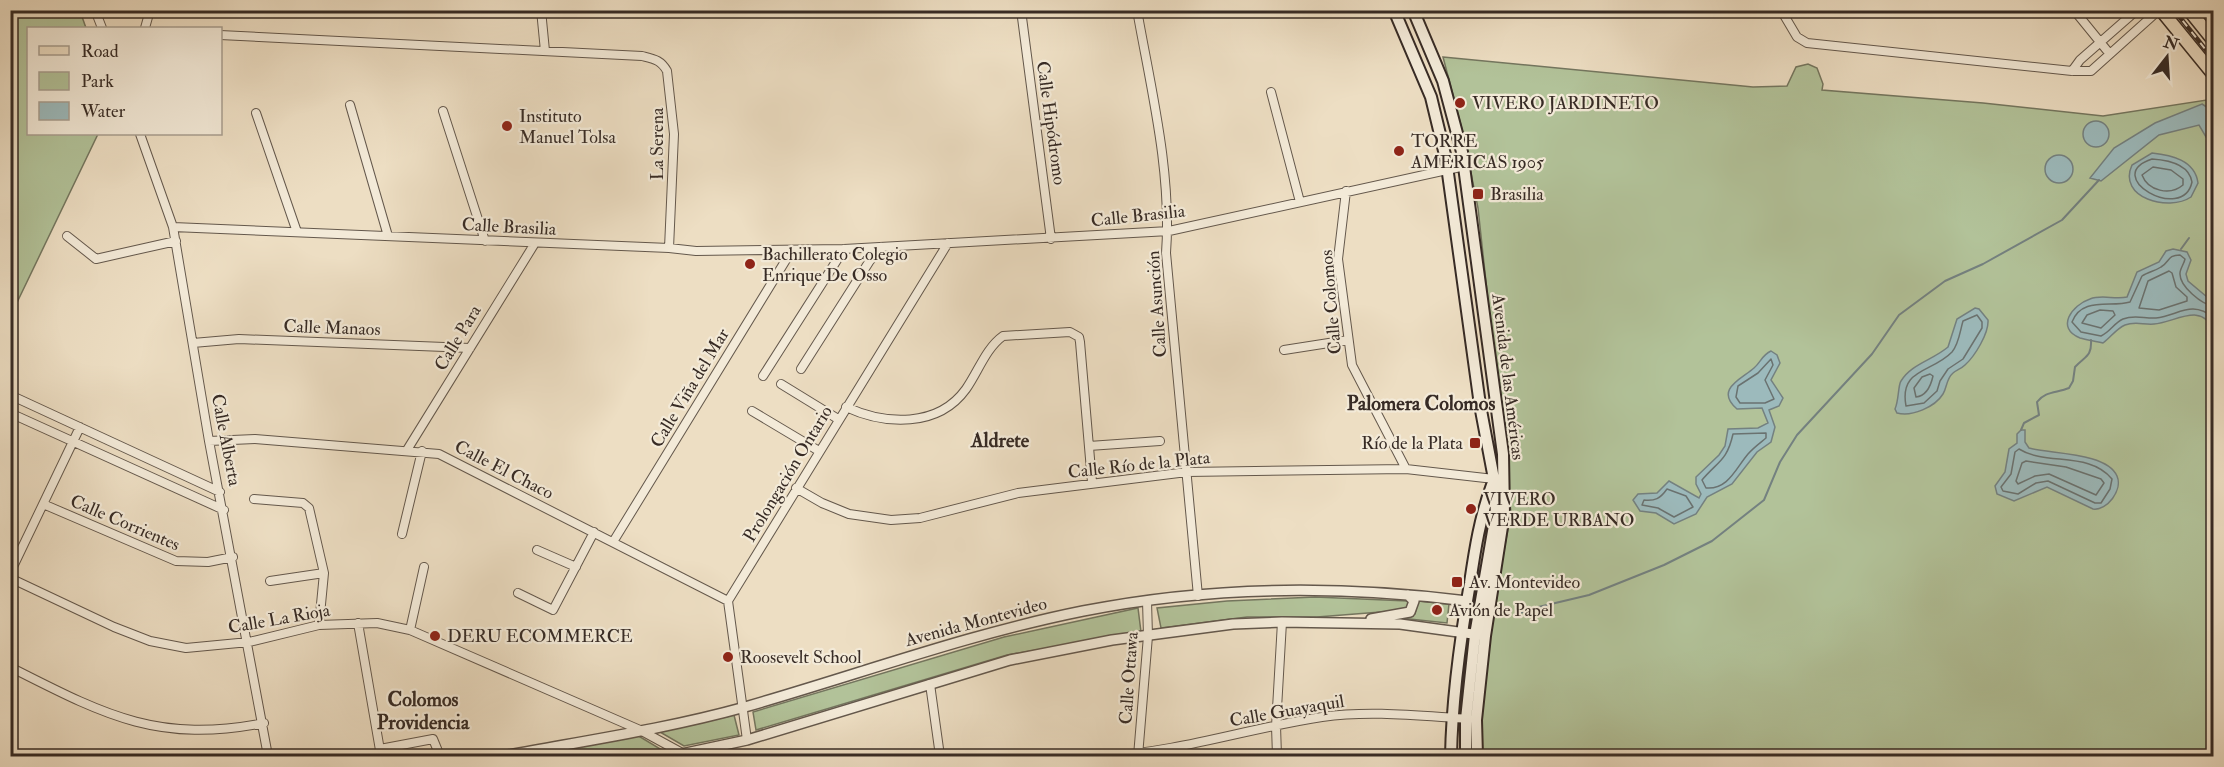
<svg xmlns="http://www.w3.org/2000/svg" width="2224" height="767" viewBox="0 0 2224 767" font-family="'IM FELL Double Pica',serif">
<rect width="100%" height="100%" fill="#eddec3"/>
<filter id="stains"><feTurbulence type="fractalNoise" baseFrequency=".00333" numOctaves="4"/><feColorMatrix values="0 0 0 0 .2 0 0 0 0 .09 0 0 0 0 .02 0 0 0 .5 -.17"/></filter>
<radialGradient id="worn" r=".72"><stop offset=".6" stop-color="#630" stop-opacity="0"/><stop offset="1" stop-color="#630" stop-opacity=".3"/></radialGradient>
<path fill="#b2c299" stroke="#74765f" stroke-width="1.5" d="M11,10l69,1 6,17h-58v106h70l-87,181z
M1443,57l310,30 34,-1 9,-19 12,-3 9,4 6,16 -1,6 161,13 120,13 110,-17v657h-744l1,-23 41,-220 -33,-305 -15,-75z
M1315,597l93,4 2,4 -4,5 -89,7h-70l-86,11 -4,-20 70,-7z
M1418,601l31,3 -2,19 -47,-5 15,-4z
M1138,608l3,24 -134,23 -251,75 -3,-18 251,-75z
M734,715l5,20 -55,11 -24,-14z
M637,735l30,18 -17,3h-127z"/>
<path fill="#9cbabc" stroke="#748180" stroke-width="1.5" d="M2202,104l11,7v22l-7,4 -7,-12 -40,10 -58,46 -11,-3 24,-30 41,-25z
M2083 134a13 13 0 1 1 26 0a13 13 0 1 1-26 0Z
M2152,153c19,2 43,7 46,30l-7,14c-22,15 -74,1 -59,-32z
M2045 169a14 14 0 1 1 28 0a14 14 0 1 1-28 0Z
M2173,249l14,3 4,8 -5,14 2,7 25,21v28c-11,-29 -39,-7 -59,-6 -10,1 -19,-3 -29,1 -9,4 -14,12 -22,18 -8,-2 -16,-3 -23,-5 -25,-10 -8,-33 10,-39 12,-5 25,1 37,-2l10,-25 22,-10 7,-11z
M1975,308l4,1 9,11c1,13 -13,36 -23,45 -4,4 -9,5 -12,8 -7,6 -6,15 -10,21 -8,13 -31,23 -46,19l-2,-4c4,-9 3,-24 6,-28 10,-17 32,-21 47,-34l9,-28z
M1771,351l6,4 3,8 -9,17 12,18 -4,8 -10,4 6,17 -4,15 -14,10 -25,32 -25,13 -11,17 -22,10 -18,-11 -16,-2 -7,-11 5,-6 19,-1 12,-12 30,17 2,-4 -5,-10v-7l23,-22 6,-9 3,-17 30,-1 10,-5 -6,-15 -25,1c-23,-20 5,-30 17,-41 7,-6 8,-13 17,-17z
M2021,430h4v12l4,6c20,6 78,4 88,28 6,14 -10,35 -24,33l-46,-22 -33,14 -17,-7 -2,-8 10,-14 4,-23 8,-6v-9z"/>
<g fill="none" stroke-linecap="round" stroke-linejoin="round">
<path stroke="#6a7270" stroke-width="1.5" d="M2152,159c16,1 37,5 40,23 -9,42 -92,-6 -40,-23z
M2153,167l18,3 12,9v6c-13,11 -35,6 -41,-10z
M2169,271l3,2 4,14 11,10v4l-28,9 -20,-2 9,-27z
M2214,306c-12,-1 -35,-20 -34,-33 0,-4 4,-9 5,-14l-5,-4c-13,0 -10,7 -19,12 -6,4 -13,5 -19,9l-12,26c-19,6 -48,-6 -58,20l9,10 20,4c9,-4 13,-13 22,-17 12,-5 22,0 33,-1 22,-2 35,-19 58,0
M2100,310l13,1 2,4 -14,13 -19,-5 5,-8z
M1977,315l5,7v6l-19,31 -15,10 -8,12 -3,10 -13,12 -18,3c-7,-38 26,-33 46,-54 7,-8 8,-21 11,-31z
M1771,359l2,6 -8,15 9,19 -9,4h-25l-4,-6 2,-11 20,-13z
M1930,374l3,2c-2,9 -7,20 -17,21l-2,-9 8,-11z
M1766,433v5c-6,5 -13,10 -18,16 -12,14 -20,36 -42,34l-4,-8c16,-19 25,-19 31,-46z
M2019,449c27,17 70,2 93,30l-2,10 -9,14h-6l-47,-22 -12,2 -18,11 -15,-3 -2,-4 10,-13 4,-22z
M2026,461l40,6 35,12 3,4 -8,12 -47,-21 -14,2 -17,8 -2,-3 6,-18z
M1667,489l19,7 7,11 -19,10 -16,-9 -16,-3 2,-5c11,1 16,-1 23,-11z"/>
<path stroke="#748180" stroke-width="2" d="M2181,249l8,-11
M2021,430l3,-7 15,-8 -2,-13c8,-11 20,-9 32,-14l4,-7 2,-14c10,-11 17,-10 16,-27
M1514,616l16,-7 59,-14 75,-30 48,-24 52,-41 16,-38 17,-27 75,-81 27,-39 46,-34 38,-17 79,-44 37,-40"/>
<path stroke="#9cbabc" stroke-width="9" d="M1469,623l9,-49"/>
<g stroke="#64584c" stroke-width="10">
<path id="minor" d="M95,10l7,18
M541,10l4,41
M1021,10l30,229
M1137,10c14,79 35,163 29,243l32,343
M1781,10l16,27 10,6 265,28h19l68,-61
M2074,10l35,43
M145,28l5,-18
M220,35l422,21c12,3 19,4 25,15l7,63 -5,114
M2072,71l8,-11 57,-50
M1271,92l29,110
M350,105l38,131
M443,111l42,130
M256,113l41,119
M140,134l33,93 36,214 59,315
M1346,191l-8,68 14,106 54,104
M173,227l496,21 27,3 148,-2 325,-18 296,-65
M67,236l29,23 80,-18
M193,343l46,-4 231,9
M1284,350l64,-10
M801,369l68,-107 12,-15
M763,376l81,-127
M781,384l57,35
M10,395l210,97
M846,407c39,18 92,21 120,-18 12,-17 20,-41 37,-53l67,-4 9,5 1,5 12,140
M752,411l67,40
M10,413l214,97
M209,441l46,-2 184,15 289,147
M1089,446l71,-5
M407,450l128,-207
M796,488l26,15 27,11 42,6 29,-2 98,-25 169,-21 219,-3 88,10
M254,499l49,4 6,5 15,65 -5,52
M43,504l133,57 32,1 25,-5
M402,534l20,-83
M613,542l179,-292
M537,550l39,17
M10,573l70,-146
M10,578l104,49 36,14 36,7 63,-6 70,-17 58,-2 33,7 230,100 44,24
M270,581l54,-8
M518,593l35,17 41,-78
M358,623l23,133
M410,630l14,-63
M10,667c93,47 147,77 254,56
M930,684l10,72
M747,740l-19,-139 220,-358
M380,749l53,-10 7,17
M1105,756c74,-4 144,-28 217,-39 49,-7 98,-1 147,2
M1138,756l10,-120 -1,-35
M1277,756l-1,-30 6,-104"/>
</g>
<g stroke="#64584c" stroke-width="12">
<path id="tertiary" d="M1371,619l39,-7 4,-11 -6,-6
M503,756c80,-15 163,-27 242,-49 112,-32 223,-73 338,-96 126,-25 256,-26 384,-10
M672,756l75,-16 263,-80 102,-20 121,-16 49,-2 118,2 80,11"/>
</g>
<g stroke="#372b25" stroke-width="14">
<path id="secondary" d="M1394,10l37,87 15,62 34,246 14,74 2,35 -21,121 -9,84v37
M1413,10l30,71 19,71 41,302 1,60 -19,122 -9,84 1,36
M1451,756c1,-58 9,-115 19,-173 5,-34 10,-66 22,-98"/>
</g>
<g stroke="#372b25" stroke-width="15">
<path id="primary" d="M2161,10l53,65
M2189,10l25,31"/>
</g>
<use href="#minor" stroke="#f3ead8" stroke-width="8"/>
<use href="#tertiary" stroke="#f3ead8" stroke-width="9"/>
<use href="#secondary" stroke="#f3ead8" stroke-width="10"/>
<use href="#primary" stroke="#eddec3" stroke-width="12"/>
<g stroke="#372b25" stroke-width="4.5">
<path id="rail" d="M2174,10l40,50"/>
</g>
<use href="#rail" stroke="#f3ead8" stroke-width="2" stroke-dasharray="7" stroke-linecap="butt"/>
</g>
<g fill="#8f2418" stroke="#f3ead8" stroke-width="2">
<circle cx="1460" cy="103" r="6"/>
<circle cx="507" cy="126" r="6"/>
<circle cx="1399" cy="151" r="6"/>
<rect x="1472" y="188" width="12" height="12" rx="3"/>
<circle cx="750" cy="264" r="6"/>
<rect x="1469" y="437" width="12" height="12" rx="3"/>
<circle cx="1471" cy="509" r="6"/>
<rect x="1451" y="576" width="12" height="12" rx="3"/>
<circle cx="1437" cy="610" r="6"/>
<circle cx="435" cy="636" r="6"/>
<circle cx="728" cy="657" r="6"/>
</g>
<g text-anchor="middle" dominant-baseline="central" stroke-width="4.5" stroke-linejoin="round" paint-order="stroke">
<g font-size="18" fill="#372b25" stroke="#f3ead8" text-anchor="start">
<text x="1472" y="103">VIVERO JARDINETO</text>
<text x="519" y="116">Instituto<tspan x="519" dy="21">Manuel Tolsa</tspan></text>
<text x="1411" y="141">TORRE<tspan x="1411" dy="21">AMERICAS 1905</tspan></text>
<text x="1490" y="194">Brasilia</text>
<text x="762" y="254">Bachillerato Colegio<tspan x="762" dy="21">Enrique De Osso</tspan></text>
<text x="1463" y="443" text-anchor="end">Río de la Plata</text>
<text x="1483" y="499">VIVERO<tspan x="1483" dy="21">VERDE URBANO</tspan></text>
<text x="1469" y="582">Av. Montevideo</text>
<text x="1449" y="610">Avión de Papel</text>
<text x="447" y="636">DERU ECOMMERCE</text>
<text x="740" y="657">Roosevelt School</text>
</g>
<g font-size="18" fill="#372b25" stroke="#f3ead8">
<text transform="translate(1051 123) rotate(82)">Calle Hipódromo</text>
<text transform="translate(657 144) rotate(-90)">La Serena</text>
<text transform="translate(1138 216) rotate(-6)">Calle Brasilia</text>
<text transform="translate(509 227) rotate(3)">Calle Brasilia</text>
<text transform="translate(1331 302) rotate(-95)">Calle Colomos</text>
<text transform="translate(1157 304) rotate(-94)">Calle Asunción</text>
<text transform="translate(332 328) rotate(2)">Calle Manaos</text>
<text transform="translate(458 338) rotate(-59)">Calle Para</text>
<text transform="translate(1508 377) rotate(83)">Avenida de las Américas</text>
<text transform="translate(690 388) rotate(-59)">Calle Viña del Mar</text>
<text transform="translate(226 440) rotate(79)">Calle Alberta</text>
<text transform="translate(1139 465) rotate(-6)">Calle Río de la Plata</text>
<text transform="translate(504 470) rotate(27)">Calle El Chaco</text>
<text transform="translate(788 474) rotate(-59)">Prolongación Ontario</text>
<text transform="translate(125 523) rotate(23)">Calle Corrientes</text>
<text transform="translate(279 619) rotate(-10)">Calle La Rioja</text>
<text transform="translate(976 622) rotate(-15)">Avenida Montevideo</text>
<text transform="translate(1129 678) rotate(-86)">Calle Ottawa</text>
<text transform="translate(1287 711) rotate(-10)">Calle Guayaquil</text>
</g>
<g font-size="20" font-weight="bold" fill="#372b25" stroke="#f3ead8">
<text x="1421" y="403">Palomera Colomos</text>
<text x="1000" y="440">Aldrete</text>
<text x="423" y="699">Colomos<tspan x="423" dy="23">Providencia</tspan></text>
</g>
</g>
<rect width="2224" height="767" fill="none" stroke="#eddec3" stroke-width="36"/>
<rect x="12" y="12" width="2200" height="743" fill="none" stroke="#372b25" stroke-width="3"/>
<rect x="18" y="18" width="2188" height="731" fill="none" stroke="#372b25" stroke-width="1.5"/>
<rect x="27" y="27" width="195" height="108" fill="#f3ead8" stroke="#a89e90" stroke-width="1.5"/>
<rect x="39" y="46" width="30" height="9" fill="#eddec3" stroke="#a89e90" stroke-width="1.5"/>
<text x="81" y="57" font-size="18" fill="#372b25">Road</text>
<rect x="39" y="72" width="30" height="18" fill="#b2c299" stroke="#a89e90" stroke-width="1.5"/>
<text x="81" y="87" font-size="18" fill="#372b25">Park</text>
<rect x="39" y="102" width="30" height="18" fill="#9cbabc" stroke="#a89e90" stroke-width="1.5"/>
<text x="81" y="117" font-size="18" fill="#372b25">Water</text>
<g transform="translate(2167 57) rotate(17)" stroke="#f3ead8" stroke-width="4.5" paint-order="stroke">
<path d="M0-4.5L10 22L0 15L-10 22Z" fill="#372b25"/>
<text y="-9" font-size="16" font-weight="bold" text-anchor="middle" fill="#372b25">N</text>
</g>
<rect width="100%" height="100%" filter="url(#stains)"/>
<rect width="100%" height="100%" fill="url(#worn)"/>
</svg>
